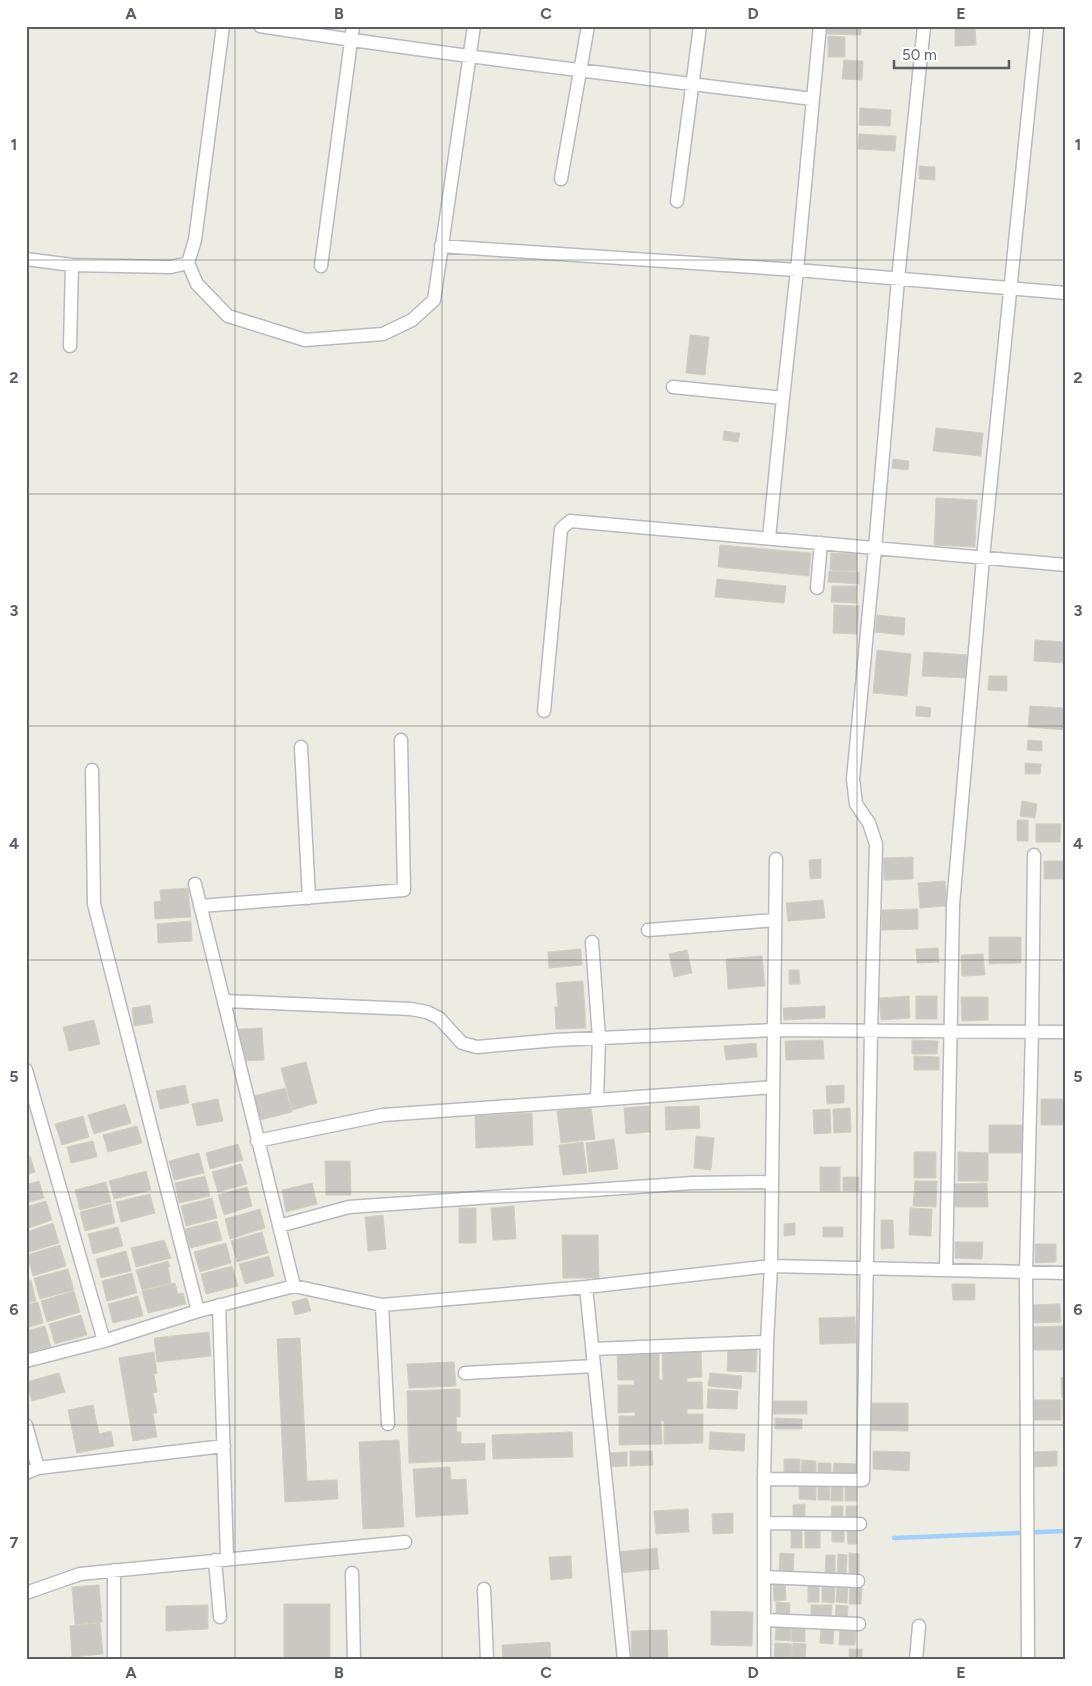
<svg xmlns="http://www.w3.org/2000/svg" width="1092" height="1686" viewBox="0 0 1092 1686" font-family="Figtree,sans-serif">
<rect width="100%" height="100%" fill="#edece2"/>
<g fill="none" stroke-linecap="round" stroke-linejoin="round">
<path stroke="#a1d0fe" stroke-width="4.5" d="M894,1538l172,-7"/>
</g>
<path fill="#cac8c2" stroke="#d2cec1" d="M828,26h33v9l-34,-1z
M955,26h20l1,19 -21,1z
M828,36l17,1v20h-17z
M844,60l19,1 -1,19 -20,-1z
M860,108l31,2 -1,16 -31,-1z
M859,134l37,2 -1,15 -37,-2z
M919,166l16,1v13l-16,-1z
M690,335l19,2 -4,38 -19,-2z
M936,428l47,5 -2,23 -48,-5z
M724,431l16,2 -2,9 -15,-2z
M893,459l16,2 -1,9 -16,-2z
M936,498l41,2 -2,47 -41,-2z
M720,545l91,8 -2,23 -91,-9z
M831,553l26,1v17l-27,-1z
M829,571l30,1v12l-31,-2z
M717,579l69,7 -2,17 -69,-6z
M832,586h25l-1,17 -25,-1z
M834,605l25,1 -2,28 -24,-1z
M877,615l28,3 -1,17 -29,-3z
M1035,640l31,2v21l-32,-2z
M877,650l34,4 -4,42 -34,-3z
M924,652l44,3 -1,23 -45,-2z
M989,676h18v15l-19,-1z
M916,706l15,2 -1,9 -14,-1z
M1030,706l36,2v22l-38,-3z
M1028,740l14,1v10l-15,-1z
M1025,763l16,1 -1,10h-15z
M1022,801l15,3 -2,14 -15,-2z
M1017,820h11v21h-11z
M1036,824h25l-1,18h-24z
M913,857v22l-29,1 -1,-22z
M821,859v19l-11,1 -1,-19z
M1044,861h22v18h-22z
M945,881l2,25 -27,2 -2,-25z
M188,888l3,29 -36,2 -1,-17 7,-1 -1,-11z
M823,900l2,18 -37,3 -2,-18z
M918,909v20l-36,1v-20z
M191,921l1,20 -34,2 -1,-19z
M989,937h32v26l-32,1z
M938,948l1,14 -22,1 -1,-14z
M581,949l1,16 -33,3 -1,-16z
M687,950l5,23 -18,4 -5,-23z
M983,954l2,21 -23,1 -1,-21z
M762,956l3,30 -37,3 -2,-30z
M1063,964h3v26h-2z
M789,970h10l1,14h-11z
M583,981l3,47 -30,1 -1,-22h3l-2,-24z
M909,996l1,22 -29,2 -2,-22z
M916,996h21v23h-21z
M961,997h27v23l-26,1z
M150,1005l3,18 -19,3 -2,-18z
M825,1006v12l-41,2 -1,-12z
M94,1020l6,24 -31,7 -6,-24z
M262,1028l2,32 -23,1 -2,-32z
M823,1040l1,19 -38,1 -1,-19z
M912,1040l26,1 -1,13h-25z
M756,1043l1,14 -31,3 -2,-14z
M914,1056l25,1v13h-25z
M306,1062l11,41 -25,7 -11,-42z
M185,1085l4,18 -29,6 -4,-18z
M844,1085v18l-17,1 -1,-18z
M285,1088l7,24 -36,9 -6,-24z
M218,1099l5,22 -26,5 -5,-22z
M1041,1099h25v26h-25z
M125,1104l6,19 -37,11 -6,-19z
M649,1106l1,26 -24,2 -2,-26z
M699,1106l1,22 -34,2 -1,-23z
M591,1107l4,32 -34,4 -4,-32z
M850,1108l1,24 -17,1 -1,-24z
M830,1109l1,24 -17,1 -1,-24z
M532,1113l1,32 -57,3 -1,-32z
M83,1116l6,21 -27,8 -7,-21z
M989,1125h34v28h-34z
M137,1126l5,17 -34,9 -5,-17z
M696,1136l18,2 -3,32 -17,-2z
M614,1139l4,30 -29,3 -3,-29z
M93,1141l4,16 -26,6 -4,-16z
M583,1142l4,31 -24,2 -4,-30z
M238,1144l5,16 -33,9 -4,-16z
M914,1152h22v26h-22z
M958,1152l30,1v28h-30z
M199,1153l5,20 -30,7 -5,-19z
M30,1156l5,16 -9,3v-18z
M325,1161h25l1,34h-25z
M241,1164l6,20 -29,8 -6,-20z
M820,1167h20v24h-20z
M146,1171l5,19 -37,9 -5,-18z
M205,1176l5,20 -31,7 -4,-20z
M843,1177h16v14h-16z
M39,1181l5,17 -18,5v-18z
M915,1181h22l-1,26 -23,-1z
M106,1182l5,20 -31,8 -5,-20z
M312,1183l5,21 -31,8 -4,-22z
M987,1183l1,24h-34v-23z
M247,1187l5,19 -28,9 -6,-20z
M150,1194l5,19 -34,9 -5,-20z
M212,1198l5,20 -31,8 -5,-20z
M46,1201l6,19 -26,9v-22z
M111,1204l4,19 -30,8 -5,-19z
M514,1206l2,33 -23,1 -2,-32z
M459,1208h17v35h-17z
M910,1208l22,1 -1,27 -22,-1z
M260,1209l5,19 -35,11 -5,-20z
M383,1215l3,34 -18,2 -3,-34z
M881,1220h12l1,28 -13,1z
M217,1221l5,19 -32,8 -5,-19z
M53,1223l6,20 -33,10v-21z
M795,1223v12l-11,1v-12z
M118,1227l5,19 -30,8 -5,-20z
M823,1227h20v10h-20z
M262,1232l6,21 -31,9 -6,-21z
M562,1235h36l1,43h-36z
M164,1240l7,18 -35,9 -5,-19z
M955,1242h28l-1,17 -27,-1z
M226,1243l5,20 -31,9 -6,-20z
M1035,1244h21v18l-21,1z
M60,1245l6,21 -33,10 -6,-21z
M126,1251l5,20 -30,7 -5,-19z
M269,1256l5,20 -29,8 -6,-20z
M168,1261l2,6h-2l3,16 -29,7 -6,-20z
M232,1266l6,20 -32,8 -5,-20z
M68,1269l6,21 -34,9 -6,-21z
M132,1273l5,20 -30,8 -5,-20z
M31,1280l5,21 -10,2v-22z
M175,1283l3,11 5,-1 3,11 -38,9 -6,-22z
M952,1284h23v16h-22z
M74,1291l6,21 -33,10 -6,-21z
M138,1296l5,20 -30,7 -5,-19z
M307,1298l4,13 -16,4 -3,-13z
M38,1302l5,21 -17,5v-23z
M1060,1304l1,18 -32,1 -1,-18z
M81,1315l6,20 -32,9 -6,-20z
M855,1317l1,26 -36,1 -1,-26z
M45,1326l6,21 -25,6v-22z
M1066,1326v24h-37l-1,-23z
M209,1332l2,24 -54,6 -3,-24z
M300,1338l7,143 30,-1 1,19 -53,3 -8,-163z
M728,1347l29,1 -1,24 -29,-1z
M701,1351l1,26 -15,1v4h15l1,27h-16v5h16v29l-39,1v-23h-3l1,23 -43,1v-29h16v-4l-17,1v-28h16v-5h-16l-1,-27h42v27h4l-1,-27z
M154,1352l3,21 -3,1 3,18 -4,1 4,20h-4l4,24 -24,4 -14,-83z
M454,1362l2,24 -47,2 -2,-24z
M59,1373l6,19 -33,9 -6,-19z
M710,1373l32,3 -1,13 -33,-3z
M1061,1377h5v21h-4z
M460,1389v28h-4l1,15h4v12l24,-1v17l-76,3 -2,-72z
M708,1389l30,2 -1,18 -30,-1z
M1030,1400h31v20h-30z
M1062,1400h4v20h-3z
M773,1401h34v13h-34z
M869,1403h39v28l-40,-1z
M93,1405l6,29 12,-3 3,15 -37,7 -9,-43z
M775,1418l27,1v10h-27z
M1063,1422h3v20h-2z
M572,1432l1,25 -80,2 -1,-24z
M710,1432l35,2 -1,17 -35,-2z
M399,1440l5,87 -41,2 -4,-87z
M630,1451h22l1,14 -23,1z
M873,1451l37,1 -1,19 -36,-2z
M1057,1451v15l-23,1 -1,-15z
M627,1452v14l-18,1 -1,-14z
M784,1459h16v15h-16z
M802,1460l14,1v14h-15z
M818,1463h13v13h-13z
M834,1463l23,1 -1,13 -23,-1z
M450,1467l1,13 15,-1 2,35 -52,3 -3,-48z
M799,1483h17v17l-17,-1z
M829,1485l1,15h-12v-14z
M831,1486h12v15h-12z
M845,1486h12v15h-12z
M805,1504v16h-12v-15z
M832,1506h11v12h-12z
M846,1506h11v12h-11z
M688,1509l1,23 -33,2 -2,-23z
M733,1513v20l-20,1 -1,-20z
M802,1528v20h-11v-19z
M832,1528h12v14h-12z
M805,1529h15v19h-15z
M847,1529h9l1,15h-9z
M657,1548l2,21 -39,4 -2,-21z
M780,1553l14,1 -1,20 -14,-1z
M849,1553l10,1v24h-10z
M838,1554l9,1 -1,23h-9z
M826,1555h9v20h-10z
M571,1556l1,22 -21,2 -2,-23z
M785,1581l1,19 -12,1 -1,-19z
M808,1584h11v18h-11z
M99,1585l3,37 -27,3 -3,-38z
M822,1586h13l-1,17 -12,-1z
M837,1586l11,1 -1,16 -11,-1z
M850,1586l12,1 -1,17h-12z
M776,1602l14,1 -1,14h-13z
M284,1604h46v54h-46z
M208,1605v24l-42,2v-25z
M811,1605h21l-1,15h-20z
M836,1605l12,1 -1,15h-12z
M711,1611l42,1 -1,34 -41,-1z
M100,1623l3,31 -31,3 -2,-31z
M776,1626l15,1 -1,14 -15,-1z
M792,1627h13v15l-14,-1z
M821,1627l13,1 -1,16 -13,-1z
M840,1628h16l-1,17h-16z
M667,1630l1,30h-36l-1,-29z
M550,1642l1,18h-48l-1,-15z
M775,1643l17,1 -1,15 -17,-1z
M793,1643l13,1 -1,16 -13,-1z
M849,1649h13v11h-13z
M59,1658l1,2h-33z"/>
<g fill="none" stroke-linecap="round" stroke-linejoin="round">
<g stroke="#b8babf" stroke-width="15">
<path id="minor" d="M260,26c184,29 369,50 553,73l-16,171 269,23
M813,99l7,-73
M561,179l27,-153
M677,201l23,-175
M441,246l356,24 -14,128 -110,-11
M26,259l46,6 99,2 17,-4 7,-23 28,-214
M188,263l9,21 31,32 77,24 78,-6 29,-14 22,-20 40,-274
M321,266l32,-240
M70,346l2,-81
M769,538l14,-140
M817,588l4,-45
M544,711l17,-182 9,-8 496,44
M301,747l8,151
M92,770l2,134 104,407
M195,884l99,402
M200,906l204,-16 -3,-150
M648,930l127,-10
M224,1001l187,8 16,3 12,6 23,25 15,4 79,-7 217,-10 293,2
M26,1070l78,271
M597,1100l176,-13
M257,1141l126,-26 214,-15 2,-62 -7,-96
M279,1226l70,-19 344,-24 79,-1
M946,1270l7,-365 30,-347 54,-532
M586,1287l38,373
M219,1305l8,253
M382,1305l6,119
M593,1349l174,-7
M26,1361l78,-20 94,-30 96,-25 88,19 204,-18 185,-21 295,7
M465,1373l129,-7
M26,1425l12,43
M26,1473l12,-5 186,-22
M764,1479l99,1 8,-449 5,-187 -7,-21 -13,-19 -3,-25 22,-231 23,-269 26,-253
M764,1523l96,1
M215,1560l5,57
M114,1570v90
M352,1573l2,87
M764,1577l94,4
M484,1589l3,71
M26,1593l54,-19 325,-32
M765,1620l94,4
M764,1660v-181l3,-137 4,-76 5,-407
M916,1660l3,-34
M1028,1660l-2,-387 6,-242 2,-176"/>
</g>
<use href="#minor" stroke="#fff" stroke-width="12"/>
</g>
<path fill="none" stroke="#5b5e63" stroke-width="1" stroke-opacity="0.55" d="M235,26v1634M442,26v1634M650,26v1634M857,26v1634M26,260h1040M26,494h1040M26,726h1040M26,960h1040M26,1192h1040M26,1425h1040"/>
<rect width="1092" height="1686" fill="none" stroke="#ffffff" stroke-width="55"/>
<path d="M894 60v8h115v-8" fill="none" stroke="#5b5e63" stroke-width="2.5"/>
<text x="902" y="60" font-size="15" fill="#5b5e63" stroke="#ffffff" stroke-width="4" paint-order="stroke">50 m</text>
<rect x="28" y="28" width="1036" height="1630" fill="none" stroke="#5b5e63" stroke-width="2"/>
<g font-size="16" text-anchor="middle" font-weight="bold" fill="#5b5e63">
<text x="131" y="19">A</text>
<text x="339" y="19">B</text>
<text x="546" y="19">C</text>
<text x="753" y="19">D</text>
<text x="961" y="19">E</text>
<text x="14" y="150">1</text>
<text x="1078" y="150">1</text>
<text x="14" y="383">2</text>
<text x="1078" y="383">2</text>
<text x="14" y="616">3</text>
<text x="1078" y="616">3</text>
<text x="14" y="849">4</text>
<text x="1078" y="849">4</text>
<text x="14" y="1082">5</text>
<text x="1078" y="1082">5</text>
<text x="14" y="1315">6</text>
<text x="1078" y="1315">6</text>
<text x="14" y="1548">7</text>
<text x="1078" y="1548">7</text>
<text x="131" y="1678">A</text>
<text x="339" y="1678">B</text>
<text x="546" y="1678">C</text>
<text x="753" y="1678">D</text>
<text x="961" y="1678">E</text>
</g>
</svg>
